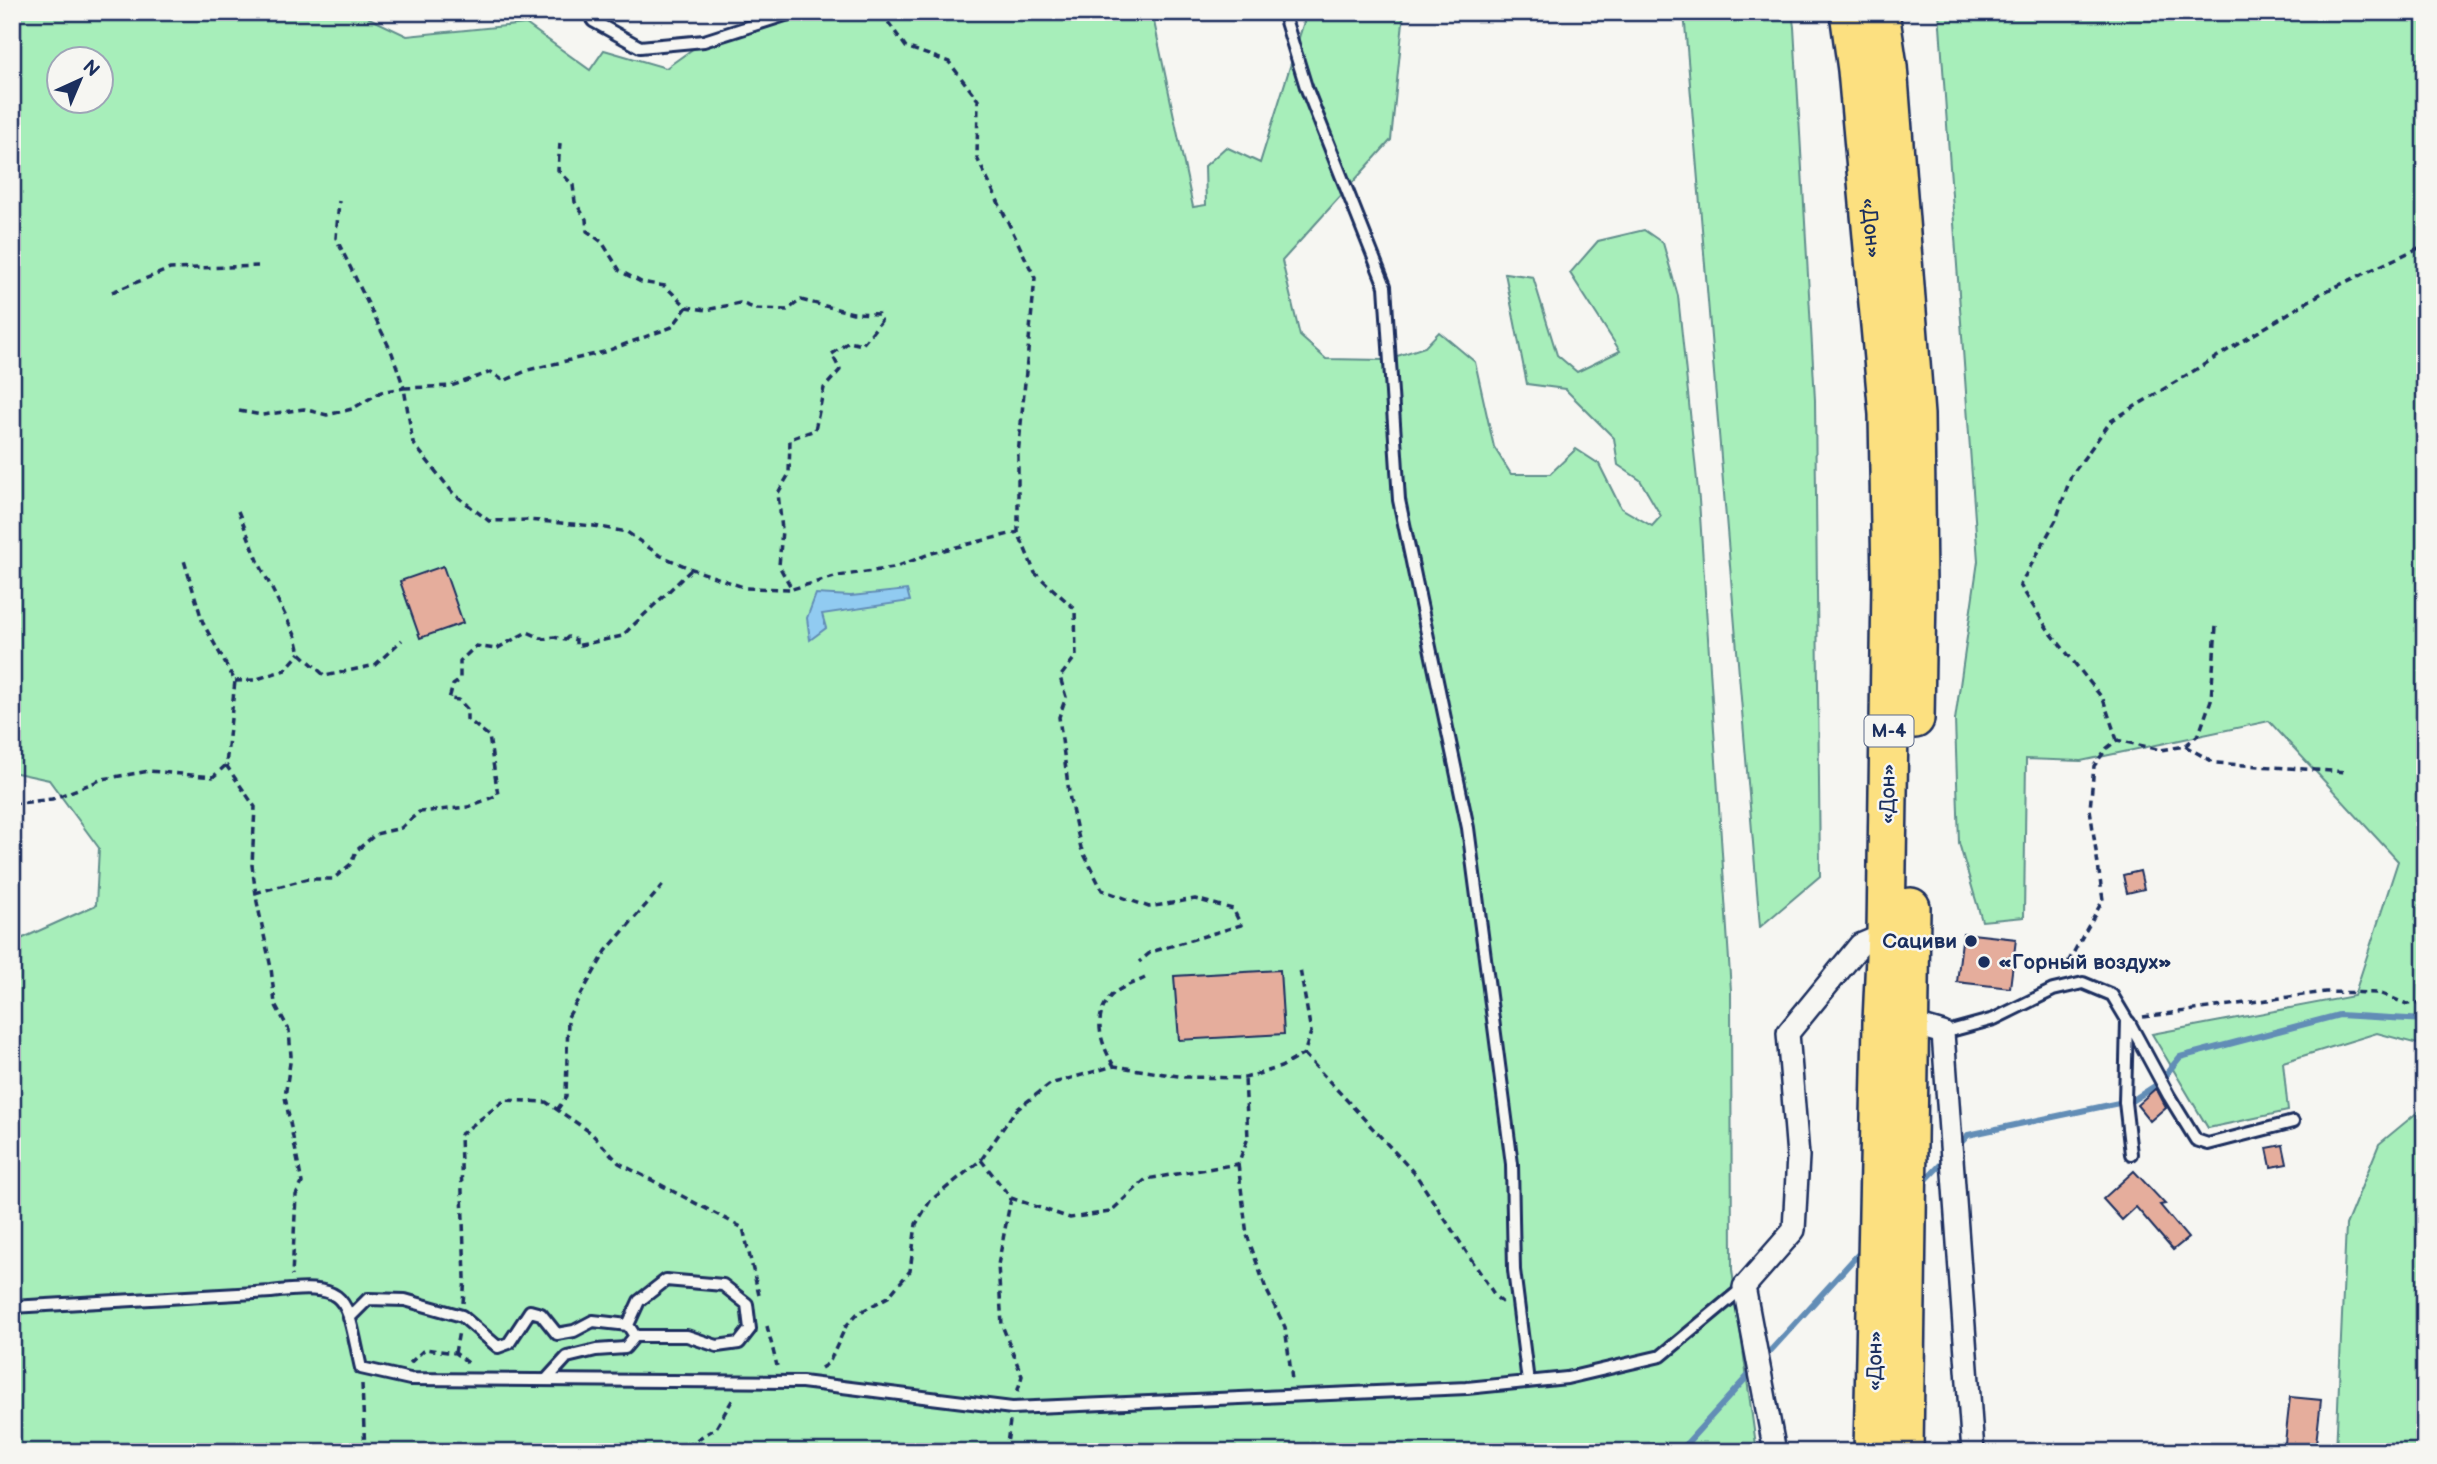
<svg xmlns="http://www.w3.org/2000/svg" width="2437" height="1464" viewBox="0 0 2437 1464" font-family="'Balsamiq Sans',sans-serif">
<rect width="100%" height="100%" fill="#f6f6f2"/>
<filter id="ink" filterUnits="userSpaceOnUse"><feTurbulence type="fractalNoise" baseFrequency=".0143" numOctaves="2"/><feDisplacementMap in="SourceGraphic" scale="14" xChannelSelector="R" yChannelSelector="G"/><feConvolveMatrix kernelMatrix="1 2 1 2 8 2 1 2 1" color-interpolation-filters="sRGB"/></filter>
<g filter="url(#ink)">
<path fill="#a7eeba" stroke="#618e8c" stroke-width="2" fill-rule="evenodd" d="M12,12h353l4,6 38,18 119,-12 64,46 14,-20 62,18 38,-27 91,-29h357l41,195 13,-2 -1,-39 21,-19 34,16 47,-151h97l-13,128 -109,121 18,75 26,23 59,1 40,-13 14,-15 36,30 19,85 17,27h39l26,-25 23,15 22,44 31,18 9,-10 -21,-36 -22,-15 -4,-27 -49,-49 -38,-5 -22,-111 28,4 24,78 20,17 43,-21 -50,-78 28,-32 46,-11 19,13 15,53 21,204 32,491 1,279 25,182h-1745v-509l84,-38 3,-57 -50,-68 -37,-8zM60,60h42v42h-42z
M1684,12h108l2,15 21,373 5,476 -60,51z
M1939,12h486v1034l-48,-13 -94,29 5,49 -80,17 -56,-94 202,-38 44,-135 -129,-140 -188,40 -55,-2 -2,158 -42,4 -23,-78 -4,-123 23,-159z
M2425,1106v346h-89l10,-227 33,-81z"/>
<path fill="#91cbf1" stroke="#628db6" stroke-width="2" d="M907,590l3,11 -88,13 4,14 -16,12 -3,-22 9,-24 35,2z"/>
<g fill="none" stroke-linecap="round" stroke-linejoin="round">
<path stroke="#628db6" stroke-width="6" d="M1958,1146l10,-11 165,-35 25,-16 22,-27 159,-42 86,5
M1922,1184l24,-25
M1762,1360l101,-111
M1679,1452l76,-84"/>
</g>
<path fill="#e5ad9c" stroke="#1b2f5e" stroke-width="2" d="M443,566l20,57 -43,15 -20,-57z
M2140,871l4,18 -17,4 -4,-18z
M1963,933l53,6 -6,49 -53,-6z
M1280,970l4,64 -105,6 -5,-64z
M2156,1088l10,19 -16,14 -13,-16z
M2283,1145l4,19 -16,3 -4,-19z
M2134,1171l31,33 -5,1 28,33 -15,12 -37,-43 -14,13 -19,-21z
M2290,1397l31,3 -6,52h-31z"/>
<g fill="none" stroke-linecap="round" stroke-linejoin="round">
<g stroke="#1b2f5e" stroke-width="16">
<path id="service" d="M589,12l4,9 47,26 64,-6 91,-29
M1283,12l23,75 79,199 14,214 69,328 44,336 2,106 14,112
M2129,1022l40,74 27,44 12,4 85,-22
M1943,1033l51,-14 59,-29 30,-7 29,12 15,25 -2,82 6,52
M12,1307l259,-15c81,-10 74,6 90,76l49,11 392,3 210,26 455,-20 100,-10 94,-22 83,-69
M349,1318l19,-19 37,1 57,16 36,31 11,-4 21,-32 11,3 16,20 17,-3 19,-10 35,4 7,11 -10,12 -29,2 -29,7 -21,23
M628,1325l11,-24 27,-21 57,5 24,19 3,25 -11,14 -22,3 -30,-10h-52"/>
</g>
<g stroke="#1b2f5e" stroke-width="26">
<path id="minor" d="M1909,1023l34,10 30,419
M1775,1452l-31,-165 50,-57 4,-74 -10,-123 72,-88 26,-11"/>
</g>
<g stroke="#1b2f5e" stroke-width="42">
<g id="trunk">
<path id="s1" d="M1849,12l8,58 31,344 3,168 -5,352 -4,88 -9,430"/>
<path d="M1880,12l8,54 27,349 2,171 -2,133"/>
<path d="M1904,1452l7,-545"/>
</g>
</g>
<path stroke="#1b2f5e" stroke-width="3.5" stroke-dasharray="7 5" stroke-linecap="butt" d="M883,12v3l23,32 43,15 29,38 -1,58 58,120 -17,177v77l17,41 40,36 1,47 -16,21 6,20 -7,20 11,83 11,48 21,42 47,17 46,-8 38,10 8,16 -90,27 -12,10
M560,143l-2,27 15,15 2,17 11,17 1,12 15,11 18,29 21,11 24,4 22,21 19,3 34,-7 17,6 30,1 14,-10 52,13 25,1 3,7 -19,24 -13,-3 -17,12 8,16 -16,18 -9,42 -25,9 -1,35 -11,19 4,37 -3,36 13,23 46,-13 55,-8 39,-15 86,-21
M112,292l58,-23 88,-3
M687,307l-15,20 -68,25 -76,18 -24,11 -13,-9 -40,14 -47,2 9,55 40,50 36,28 39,-1 66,6 33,6 32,23 33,14 54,19 45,1
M239,411l23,4 42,-6 23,6 25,-6 29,-17 23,-4 -12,-35 -56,-115 3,-37
M238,511l21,52 37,74 4,16 25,23 50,-11 27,-25
M235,681l19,-1 31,-10 15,-17
M2117,740l-14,-41 -56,-71 -27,-43 36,-65 15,-44 40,-55 211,-128 103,-48
M2185,746l30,17 131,9
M226,765l29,42 -3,58 5,37 14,66 4,36 14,26 2,26 -6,41 17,86 -6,12 -4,81
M12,804l40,-5 51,-20 46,-8 64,6 13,-12 9,-84 -32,-58 -20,-66
M255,893l52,-14h26l18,-15 5,-13 20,-17 25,-6 18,-16 49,-5 30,-12 -9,-59 -22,-17v-10l-8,-9 -10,-1 4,-14 7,-5v-19l16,-15 20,3 31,-17 17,7 10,-2 11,3 3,-3 8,3v6l46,-10 70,-67
M2062,973l41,-73 -13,-91 4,-43 13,-18 10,-8 44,10 24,-4 14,-12 12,-34 5,-74
M2143,1017l182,-25 54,1 28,11 18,-1
M1304,1054l112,121 80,122 7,6
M1114,1066c-13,-22 -22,-47 -4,-69 7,-9 25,-14 35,-19
M557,1110l9,-13 2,-80 38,-66 58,-67
M981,1160l30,38 59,20 40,-6 36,-33 92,-15 10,-26 -3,-60
M1238,1164l9,71 19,54 19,38 7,53
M1011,1198l-13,67 4,60 20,51 -5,17
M463,1303l2,-25 -5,-143 45,-35 41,2 44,30 29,31 124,65 16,67
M767,1326l10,40
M455,1353l4,-22
M410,1363l15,-14 30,4 15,11
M821,1368l8,-5 17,-37 11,-12 31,-17 22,-26 6,-47 14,-23 51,-41 34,-49 35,-27 64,-18 70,11 61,1 36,-11 23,-13 7,-22 -11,-63
M362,1384l3,68
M676,1452l40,-24 18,-31
M1006,1452l4,-31"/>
<use href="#service" stroke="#f6f6f2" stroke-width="10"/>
<use href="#minor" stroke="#f6f6f2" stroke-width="21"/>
<use href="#trunk" stroke="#fce080" stroke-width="37"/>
</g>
</g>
<g fill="#1b2f5e" stroke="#f6f6f2" stroke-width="2.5">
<circle cx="1971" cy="941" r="7"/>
<circle cx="1984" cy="962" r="7"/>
</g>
<g text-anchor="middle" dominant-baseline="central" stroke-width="5" stroke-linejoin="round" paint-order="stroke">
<rect fill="#f6f6f2" stroke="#5d6b8a" stroke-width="2" x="1864.5" y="715.5" width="49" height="31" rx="5"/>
<g font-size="19" font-weight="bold" fill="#1b2f5e">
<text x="1889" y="731">М-4</text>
</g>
<g font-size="21" fill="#1b2f5e" stroke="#f6f6f2">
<text stroke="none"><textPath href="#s1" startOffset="217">«Дон»</textPath></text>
<text transform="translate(1888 794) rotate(-89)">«Дон»</text>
<text transform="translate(1875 1361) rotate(-89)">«Дон»</text>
</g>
<g font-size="21" font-weight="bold" fill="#1b2f5e" stroke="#f6f6f2" text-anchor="end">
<text x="1957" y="941">Сациви</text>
<text x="1998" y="962" text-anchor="start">«Горный воздух»</text>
</g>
</g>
<rect width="2437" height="1464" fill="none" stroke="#f6f6f2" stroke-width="42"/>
<rect x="21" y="21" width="2395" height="1422" fill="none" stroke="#1b2f5e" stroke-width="2.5" filter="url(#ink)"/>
<g transform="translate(80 80) rotate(44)"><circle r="33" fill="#f6f6f2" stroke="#9ea6b7" stroke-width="2"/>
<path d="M0-5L12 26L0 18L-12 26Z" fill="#1b2f5e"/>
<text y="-10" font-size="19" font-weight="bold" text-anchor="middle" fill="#1b2f5e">N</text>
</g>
</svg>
